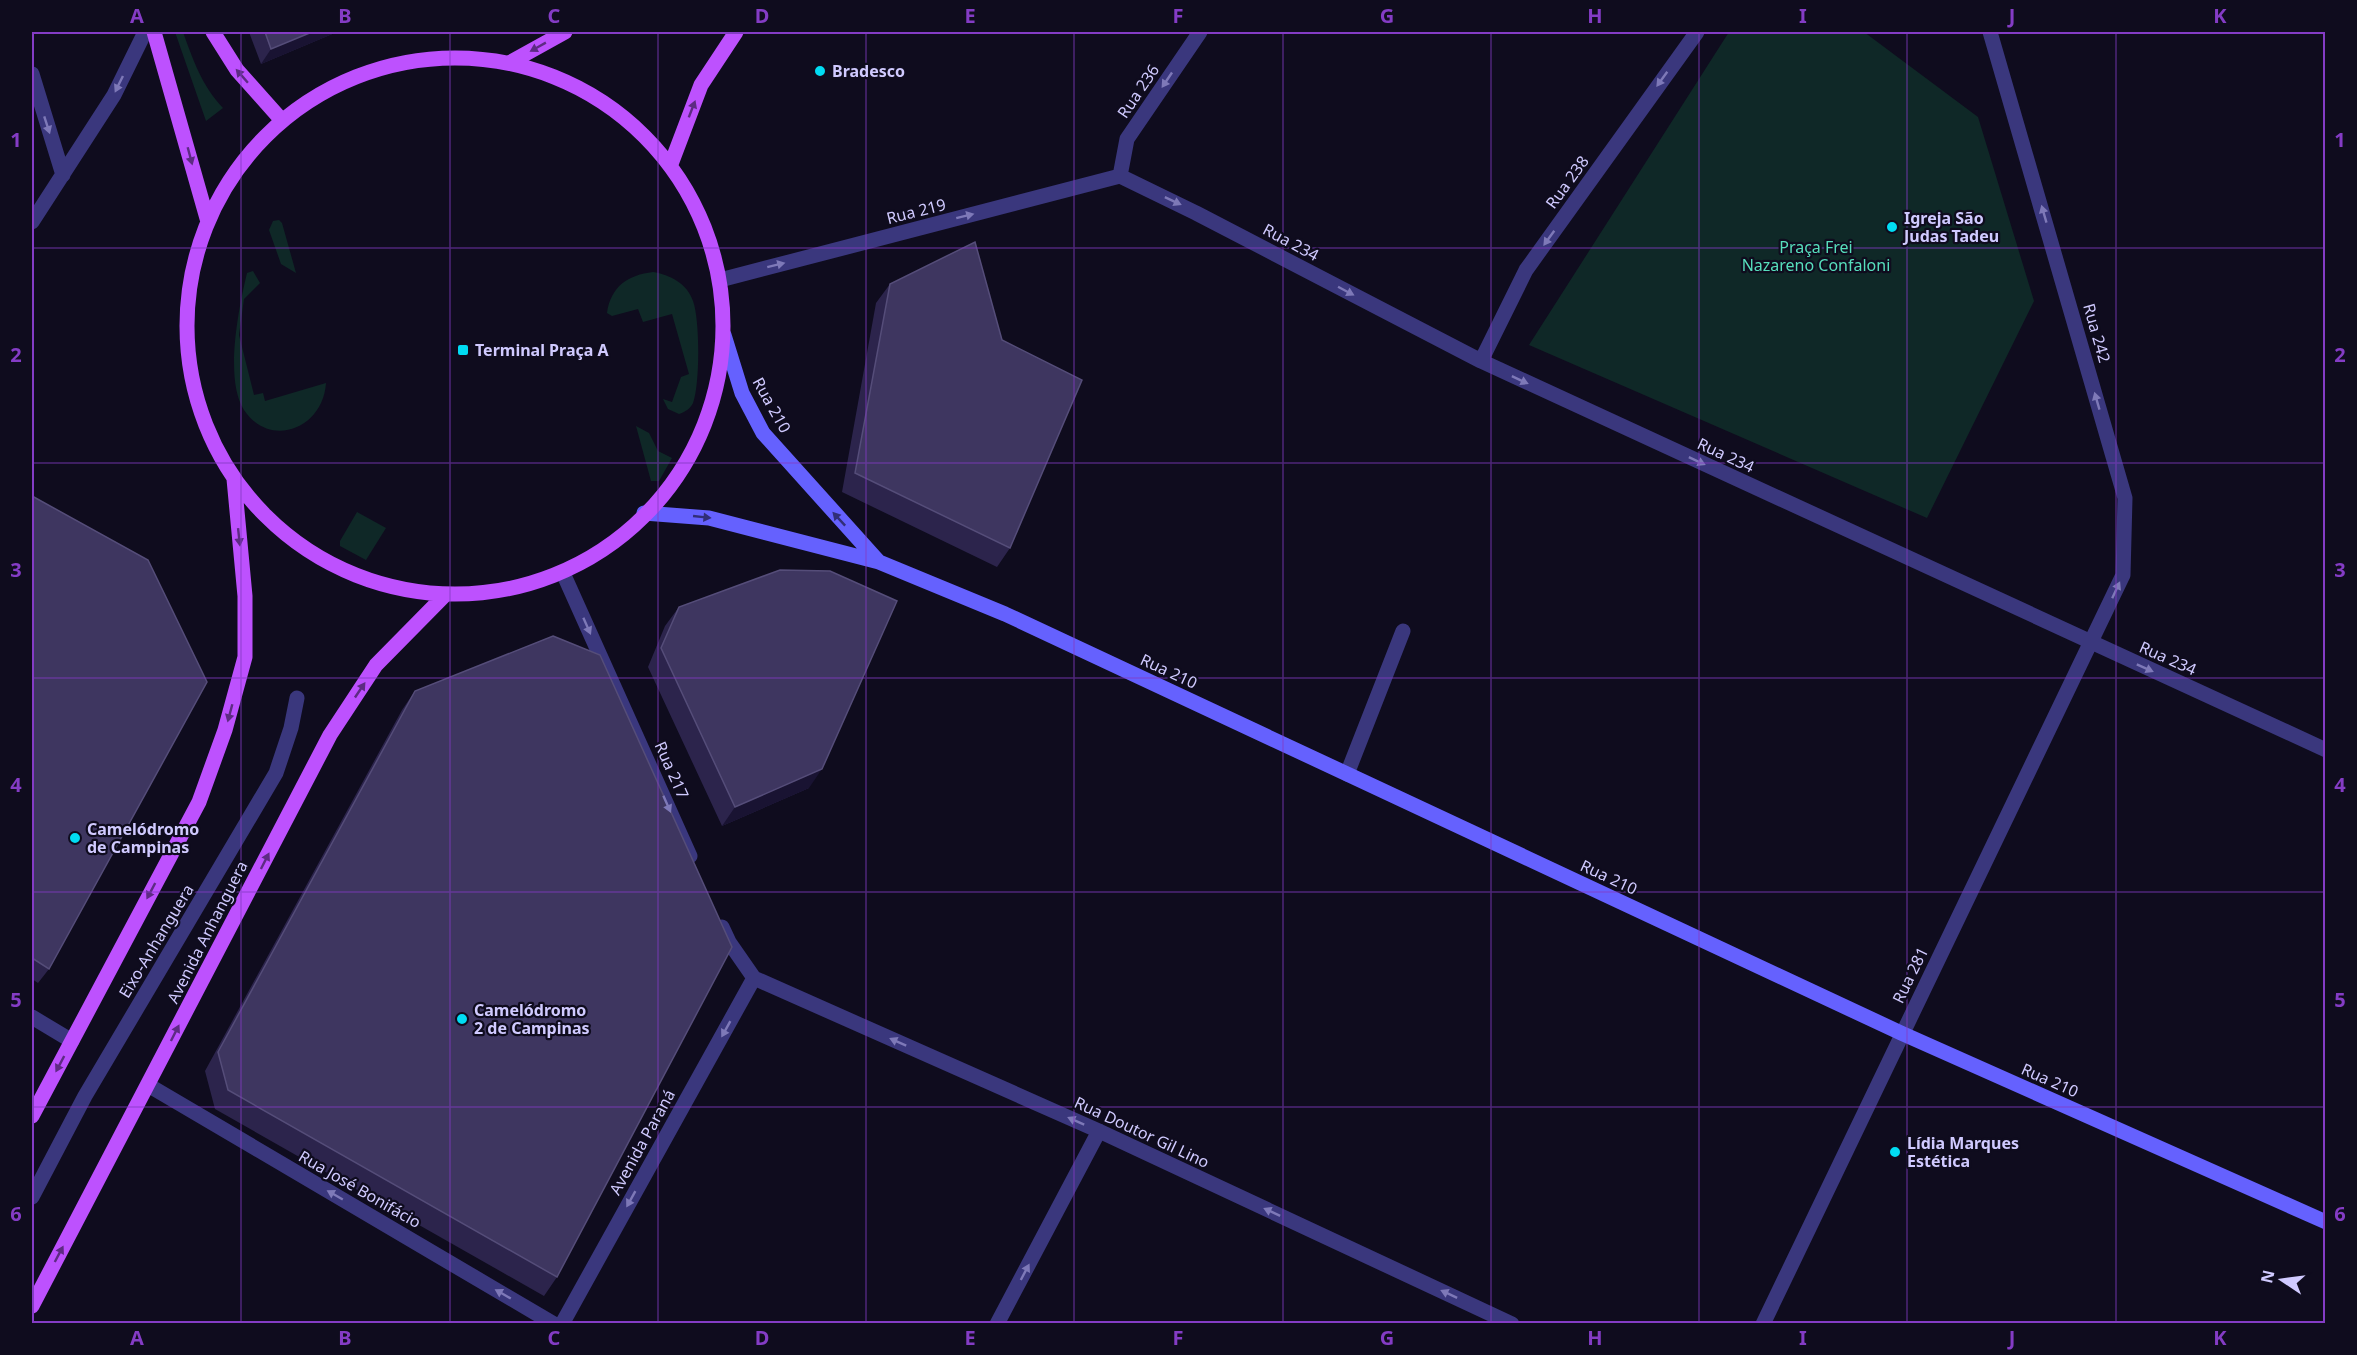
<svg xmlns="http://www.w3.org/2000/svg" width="2357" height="1355" viewBox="0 0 2357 1355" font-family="'Noto Sans',sans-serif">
<rect width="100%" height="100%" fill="#0f0c1e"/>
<path fill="#0f2827" d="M175,32h8c10,28 19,54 40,76l-17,13z
M1729,32h135l114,85 56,184 -107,217 -398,-173z
M279,220l3,3 14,50 -15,-9 -12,-34 4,-9z
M253,271l7,12 -16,16 -5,36 15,60 9,-2 2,8 61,-18c-3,46 -56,66 -82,27 -20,-31 -5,-103 3,-137z
M653,272c17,3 34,11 40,29 7,19 7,83 0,102 -2,5 -8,9 -14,11l-11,-5 -5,-10 9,3 9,-25 8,-3 -17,-60 -29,8 -5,-13 -26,7 -5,-3c4,-27 21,-38 46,-41z
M636,426l13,7 9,18 14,7 -13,23h-8z
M357,512l29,16 -20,32 -26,-14v-5z"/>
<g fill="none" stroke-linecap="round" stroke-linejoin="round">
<path stroke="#3a377d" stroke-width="15" d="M1347,774l56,-143
M32,1197l53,-101 191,-323 15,-45 6,-30"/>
<path stroke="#3a377d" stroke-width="15" d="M32,74l31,101
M1120,176l76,37 285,148 845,389
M1120,176l7,-37 73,-107
M32,222l82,-127 31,-63
M720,280l400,-104
M1481,361l45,-91 171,-238
M563,573l127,283
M722,927l7,15 25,36
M754,978l345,153 413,193
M32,1017l40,24
M148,1085l406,239
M562,1324l192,-346
M997,1324l102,-193
M1763,1324l360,-749 2,-77 -135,-466"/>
<path stroke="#6561fe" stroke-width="15" d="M724,335l18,58 21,40 116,129
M644,513l65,5 170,44 126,52 896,419 425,189"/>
<path stroke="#bd51fe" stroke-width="15" d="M154,32l54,190
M213,32l24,38 41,46
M187 326a268 268 0 1 1 536 0a268 268 0 1 1-536 0Z
M511,62l54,-30
M671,164l30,-79 35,-53
M32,1116l167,-314 26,-72 20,-73v-61l-11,-117
M32,1306l298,-571 46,-70 68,-69"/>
</g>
<path fill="#2c244c" d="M249,32h88l-76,32z
M890,284l120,264 -13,19 -155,-75 34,-189z
M32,496l17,473 -11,14 -6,-4z
M679,607l130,181 -87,38 -74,-159 17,-41z
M415,691l142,586 -13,19 -329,-187 -10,-38 197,-361z"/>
<path fill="#191332" d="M312,32h25l-76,32 10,-15z
M822,769l-13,19 -87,38 13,-19z"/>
<path fill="#3e3660" stroke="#554d79" stroke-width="1.5" d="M265,32h47l-41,17z
M975,242l27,98 80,40 -72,168 -155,-75 35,-189z
M32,496l116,64 59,122 -158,287 -17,-11z
M780,570l50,1 67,30 -75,168 -87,38 -74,-159 18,-41z
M553,636l47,19 132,292 -175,330 -329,-187 -10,-38 197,-361z"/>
<defs><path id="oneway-solid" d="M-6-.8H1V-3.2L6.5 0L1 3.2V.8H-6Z" transform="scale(1.5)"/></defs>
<g fill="#5d2b83">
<use href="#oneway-solid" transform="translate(538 47) rotate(151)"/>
<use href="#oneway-solid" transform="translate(242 76) rotate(-131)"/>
<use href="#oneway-solid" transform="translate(692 109) rotate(-69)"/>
<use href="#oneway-solid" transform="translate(190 156) rotate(75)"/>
<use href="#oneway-solid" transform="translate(239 537) rotate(84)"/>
<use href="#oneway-solid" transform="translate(360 690) rotate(-56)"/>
<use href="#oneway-solid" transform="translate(230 713) rotate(105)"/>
<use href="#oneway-solid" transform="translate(265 861) rotate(-63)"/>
<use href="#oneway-solid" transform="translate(151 891) rotate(118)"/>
<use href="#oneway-solid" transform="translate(175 1033) rotate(-63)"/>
<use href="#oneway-solid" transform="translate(60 1064) rotate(118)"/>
<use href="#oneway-solid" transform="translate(59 1254) rotate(-62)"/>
</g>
<g fill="#7e79b8">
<use href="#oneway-solid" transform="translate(1662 79) rotate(126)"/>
<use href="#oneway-solid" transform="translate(1167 80) rotate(124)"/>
<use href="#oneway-solid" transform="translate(119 84) rotate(116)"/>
<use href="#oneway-solid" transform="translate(47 125) rotate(72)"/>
<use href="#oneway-solid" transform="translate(1173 201) rotate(25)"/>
<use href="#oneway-solid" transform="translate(2044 214) rotate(-106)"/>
<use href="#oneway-solid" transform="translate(965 216) rotate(-14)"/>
<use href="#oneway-solid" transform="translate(1549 238) rotate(126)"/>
<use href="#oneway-solid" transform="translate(776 265) rotate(-14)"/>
<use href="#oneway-solid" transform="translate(1346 291) rotate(28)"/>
<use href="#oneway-solid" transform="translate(1520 380) rotate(25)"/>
<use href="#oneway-solid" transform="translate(2097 401) rotate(-106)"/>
<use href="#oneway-solid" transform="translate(1697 461) rotate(25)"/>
<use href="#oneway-solid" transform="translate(2116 590) rotate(-65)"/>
<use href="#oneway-solid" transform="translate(587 626) rotate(66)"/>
<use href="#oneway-solid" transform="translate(2145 668) rotate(24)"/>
<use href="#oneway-solid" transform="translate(667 804) rotate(66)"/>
<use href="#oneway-solid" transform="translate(726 1029) rotate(119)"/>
<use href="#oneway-solid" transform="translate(898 1042) rotate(-156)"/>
<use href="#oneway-solid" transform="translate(1076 1121) rotate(-156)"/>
<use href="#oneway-solid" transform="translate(335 1195) rotate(-150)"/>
<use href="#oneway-solid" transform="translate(631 1199) rotate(119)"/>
<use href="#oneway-solid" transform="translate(1272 1212) rotate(-155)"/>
<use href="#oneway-solid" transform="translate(1025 1272) rotate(-62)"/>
<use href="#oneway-solid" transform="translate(503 1294) rotate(-150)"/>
<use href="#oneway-solid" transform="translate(1449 1294) rotate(-155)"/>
</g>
<g fill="#312e78">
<use href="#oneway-solid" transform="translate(702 517) rotate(6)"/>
<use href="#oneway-solid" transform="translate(839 519) rotate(-133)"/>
</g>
<path fill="none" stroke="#843cc5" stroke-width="1.5" stroke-opacity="0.55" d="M241,32v1292M450,32v1292M658,32v1292M866,32v1292M1074,32v1292M1283,32v1292M1491,32v1292M1699,32v1292M1907,32v1292M2116,32v1292M32,248h2294M32,463h2294M32,678h2294M32,892h2294M32,1107h2294"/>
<g fill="#01dcf3" stroke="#0f0c1e" stroke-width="2">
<circle cx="820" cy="71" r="6"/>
<circle cx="1892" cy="227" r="6"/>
<rect x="457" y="344" width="12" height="12" rx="3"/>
<circle cx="75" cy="838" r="6"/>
<circle cx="462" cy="1019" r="6"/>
<circle cx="1895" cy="1152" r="6"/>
</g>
<g text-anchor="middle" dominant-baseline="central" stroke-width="4.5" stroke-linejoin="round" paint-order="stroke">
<g font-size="16" font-weight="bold" fill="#d0caff" stroke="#0f0c1e" text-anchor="start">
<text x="832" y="71">Bradesco</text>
<text x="1904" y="218">Igreja São<tspan x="1904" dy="18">Judas Tadeu</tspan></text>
<text x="475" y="350">Terminal Praça A</text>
<text x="87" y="829">Camelódromo<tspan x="87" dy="18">de Campinas</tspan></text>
<text x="474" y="1010">Camelódromo<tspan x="474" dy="18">2 de Campinas</tspan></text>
<text x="1907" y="1143">Lídia Marques<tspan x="1907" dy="18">Estética</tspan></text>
</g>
<g font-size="16" fill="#d0caff" stroke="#0f0c1e">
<text transform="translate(1138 91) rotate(-56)">Rua 236</text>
<text transform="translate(1567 182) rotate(-54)">Rua 238</text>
<text transform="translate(916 211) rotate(-14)">Rua 219</text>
<text transform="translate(1291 242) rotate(28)">Rua 234</text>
<text transform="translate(2097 333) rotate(74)">Rua 242</text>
<text transform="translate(772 405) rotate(61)">Rua 210</text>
<text transform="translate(1726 455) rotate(25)">Rua 234</text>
<text transform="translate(2168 658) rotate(24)">Rua 234</text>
<text transform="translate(1169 671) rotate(25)">Rua 210</text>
<text transform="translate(672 770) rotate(66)">Rua 217</text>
<text transform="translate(1609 877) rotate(25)">Rua 210</text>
<text transform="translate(207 932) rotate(-63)">Avenida Anhanguera</text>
<text transform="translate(156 941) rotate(-59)">Eixo-Anhanguera</text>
<text transform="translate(1910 975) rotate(-64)">Rua 281</text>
<text transform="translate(2050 1080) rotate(24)">Rua 210</text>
<text transform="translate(1142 1132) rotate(25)">Rua Doutor Gil Lino</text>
<text transform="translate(642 1142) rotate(-61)">Avenida Paraná</text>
<text transform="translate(360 1189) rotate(30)">Rua José Bonifácio</text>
</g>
<g font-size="16" fill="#57debc" stroke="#0f0c1e">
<text x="1816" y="247">Praça Frei<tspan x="1816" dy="18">Nazareno Confaloni</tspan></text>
</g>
</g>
<rect width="2357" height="1355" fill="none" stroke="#0f0c1e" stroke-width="66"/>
<g transform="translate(2282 1280) rotate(283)" stroke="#0f0c1e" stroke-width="4.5" paint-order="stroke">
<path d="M0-4.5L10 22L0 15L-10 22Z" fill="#d0caff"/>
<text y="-9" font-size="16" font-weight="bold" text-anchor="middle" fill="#d0caff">N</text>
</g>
<rect x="33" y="33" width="2291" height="1289" fill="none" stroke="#843cc5" stroke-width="2"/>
<g font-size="20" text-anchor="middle" font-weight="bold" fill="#843cc5">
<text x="137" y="23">A</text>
<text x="345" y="23">B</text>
<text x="554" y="23">C</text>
<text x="762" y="23">D</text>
<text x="970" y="23">E</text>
<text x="1178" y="23">F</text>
<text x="1387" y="23">G</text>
<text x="1595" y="23">H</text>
<text x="1803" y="23">I</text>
<text x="2012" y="23">J</text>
<text x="2220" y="23">K</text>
<text x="16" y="147">1</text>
<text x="2340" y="147">1</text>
<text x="16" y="362">2</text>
<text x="2340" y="362">2</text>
<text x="16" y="577">3</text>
<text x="2340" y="577">3</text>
<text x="16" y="792">4</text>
<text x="2340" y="792">4</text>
<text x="16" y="1007">5</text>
<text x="2340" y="1007">5</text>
<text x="16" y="1221">6</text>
<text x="2340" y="1221">6</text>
<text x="137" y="1345">A</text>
<text x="345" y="1345">B</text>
<text x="554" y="1345">C</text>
<text x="762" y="1345">D</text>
<text x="970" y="1345">E</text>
<text x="1178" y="1345">F</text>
<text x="1387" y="1345">G</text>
<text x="1595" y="1345">H</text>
<text x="1803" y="1345">I</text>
<text x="2012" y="1345">J</text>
<text x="2220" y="1345">K</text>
</g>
</svg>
